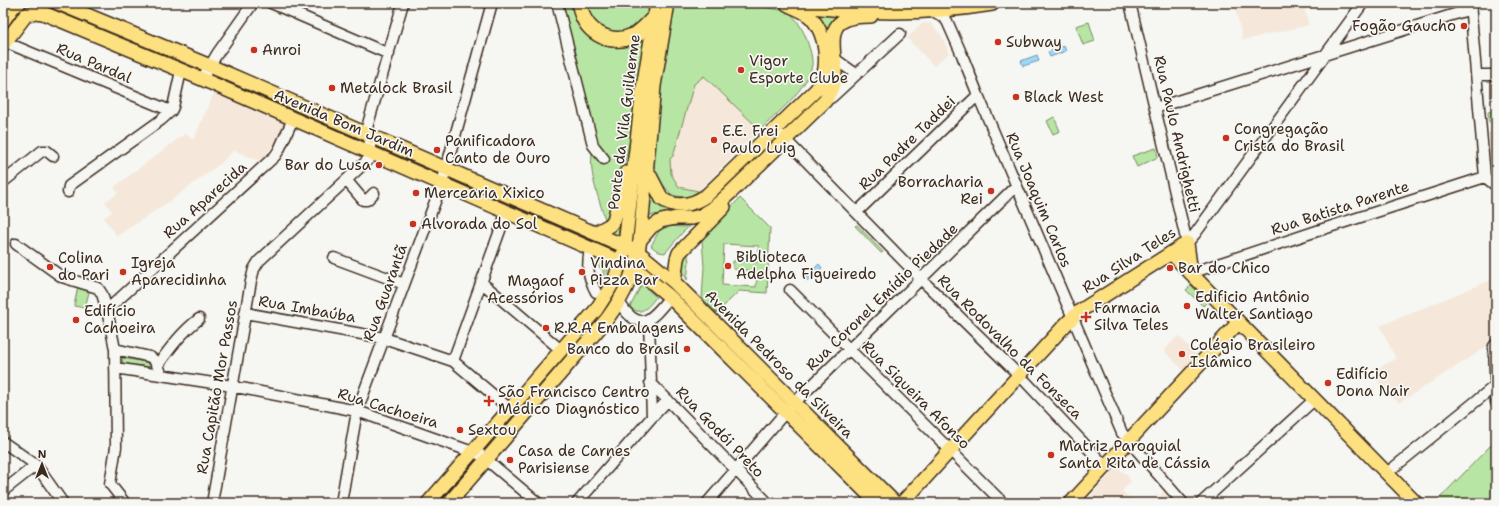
<svg xmlns="http://www.w3.org/2000/svg" width="1499" height="506" viewBox="0 0 1499 506" font-family="'Shantell Sans',sans-serif">
<rect width="100%" height="100%" fill="#f6f6f2"/>
<filter id="ink" filterUnits="userSpaceOnUse"><feTurbulence type="fractalNoise" baseFrequency=".025" numOctaves="2"/><feDisplacementMap in="SourceGraphic" scale="8" xChannelSelector="R" yChannelSelector="G"/><feConvolveMatrix kernelMatrix="1 2 1 2 8 2 1 2 1" color-interpolation-filters="sRGB"/></filter>
<g filter="url(#ink)">
<path fill="#f5e8da" d="M1234,3h69l6,22 -66,15z
M923,23h7l12,13 7,17 -15,13 -27,-28z
M704,76l56,54 -62,61 -19,-4 -8,-13 -1,-15 3,-3 21,-72z
M214,92l69,30 2,4 -7,13 -17,23 -27,-12 -13,13 -51,38 -53,35 -13,-18 8,-6 -7,-10 13,-9 -4,-6 72,-54 5,6h3z
M1496,278v63l-97,62 -20,-20 -7,-12 24,-12 -16,-33z
M1178,336l20,19 -14,16 -20,-20z
M1117,467l12,10 -1,1 3,3 -9,10 13,12h-51z
M1164,492l10,11h-15l-4,-4z"/>
<path fill="#b7e5a3" stroke="#798860" fill-rule="evenodd" d="M560,3h91l-21,138 -22,90 12,-12 -2,16 -22,-8 6,-1 3,-6c-6,-23 -19,-51 -11,-74z
M674,3h67l45,8c10,5 14,15 19,24 3,9 8,21 7,30 -5,25 -35,48 -52,65l-56,-54 -10,8 -21,72 -3,3 1,15 8,13 19,4c-7,8 -17,6 -26,4l-14,-16 -6,-19 8,-75z
M51,5l143,59 411,180 -2,1 -391,-169 -163,-67v-3z
M814,15l27,2 -11,62 -9,16 -32,31 -3,2 40,-48z
M1089,22l6,19 -12,4 -7,-19z
M1496,111v10l-7,1 -1,-10z
M1054,117l6,14 -7,3 -6,-13z
M1496,132v42l-2,-3 -4,-38z
M774,136l2,3 -68,66 -14,7 -13,1 -10,-1 -23,4 2,-34 27,28z
M1156,148l2,9 -21,10 -5,-11z
M740,198l30,30 -3,65 -28,-2 -22,22 -15,-15 2,-31 -2,-27 2,-5zM724,244l35,2 -1,16 -25,-1v8l24,2 -1,16 -34,-2z
M691,225l-8,7 -18,21 -6,-1 -8,-6 8,-15 7,-5 18,1z
M857,225l26,27 -2,1 -26,-27z
M687,249l2,13 -2,18c-7,-12 -4,-19 0,-31z
M594,257c14,6 17,9 10,24l-1,-11 -9,-7z
M621,272l7,4 -14,27 -116,137 -6,-5z
M642,284l14,13c-6,8 -15,21 -26,10z
M1191,285l16,17 -4,4 -17,-16z
M78,286l12,2 -5,20 -11,-2z
M123,358l27,5 -1,4 -27,-4z
M1492,444l1,59h-58z
M472,458l6,5 -35,40h-10z"/>
<path fill="#9cd8fd" stroke="#7592a4" d="M1064,46l2,5 -16,6 -2,-5z
M1037,55l2,6 -16,5 -2,-5z
M819,264l3,4 -4,4 2,1 -5,5 -1,-2 -6,5 -3,-3z"/>
<g fill="none" stroke-linecap="round" stroke-linejoin="round">
<g stroke="#3b2a1e" stroke-width="13">
<path id="minor" d="M271,3l118,51
M557,3l36,142 11,14
M1130,3l57,240 8,-9 168,-231
M1470,3l15,174
M931,10l11,6 5,5 15,34 16,40 144,338 61,70
M5,42l166,69
M835,59l21,15
M1476,75h20
M202,79l15,-25 36,-51
M827,100l5,-3 68,-63
M1155,108l316,-99
M775,129l153,157 98,96 79,84
M1485,177l11,9
M347,181l16,19h4l7,-7
M3,182l39,-31h5l6,5
M68,192l1,-6 92,-66 10,-9 2,-4 8,-36
M857,212l121,-117
M16,244l46,33 36,11 4,6 5,16 8,39 1,98 -6,37 15,19
M590,248c-3,18 -3,27 6,44
M334,258l70,26
M1191,273l129,-43 165,-53
M481,282l80,68
M790,290l213,213
M619,302c21,33 32,18 51,-5
M107,310l168,-154 4,-6 14,-31
M245,313l139,25 69,23 57,48
M1496,344l-2,2 2,56
M115,349l35,8 4,3 6,10
M453,361l54,-150
M158,365c12,-17 24,-33 41,-46
M115,368l111,17 131,26 124,44 57,48
M650,382l118,121
M652,417l16,-17
M3,442l33,23 27,38
M1387,473l109,-88
M3,491l33,-26
M212,503l39,-222 3,-12 5,-8 111,-103 2,-5 -5,-25 1,-4 35,-121
M341,503l16,-92 85,-228 50,-180
M577,503l75,-86 -3,-97
M707,503l82,-95 227,-222
M1201,503l113,-103"/>
</g>
<g stroke="#3b2a1e" stroke-width="16">
<path id="major" d="M58,3l152,63 428,186 36,30 221,221
M3,21l10,-14 6,-4
M3,45l23,-30 9,-3 8,1 159,66 433,189 35,29 207,206
M646,168l16,31c15,10 31,6 45,-4l109,-105c16,-20 11,-60 -9,-76 -6,-4 -13,-6 -20,-10
M595,233l15,-8 4,-5 12,-47
M640,240l11,-13 10,-6 15,-3h16l8,-2 12,-7 18,-16 95,-92c5,-8 9,-17 10,-26 1,-15 -8,-44 6,-53 9,-6 20,-6 30,-6
M1171,253l245,250
M674,282l3,-23 2,-6 45,-46
M428,503l168,-193 9,-14 10,-17 10,-34 18,-157 14,-85
M449,503l158,-184c19,-26 28,-47 33,-79l14,-154 14,-83
M902,503l165,-180 13,-12 107,-68 4,30
M1071,503l167,-180"/>
</g>
<g stroke="#3b2a1e" stroke-width="18">
<path id="highway" d="M580,3c1,27 30,45 55,32 8,-4 13,-11 19,-17
M790,3c67,10 135,11 202,0"/>
</g>
<use href="#minor" stroke="#f6f6f2" stroke-width="10"/>
<use href="#major" stroke="#fde080" stroke-width="13"/>
<use href="#highway" stroke="#fde080" stroke-width="15"/>
</g>
</g>
<g fill="#c8321e" stroke="#f6f6f2" stroke-width="1.5">
<circle cx="1464" cy="26" r="4"/>
<circle cx="998" cy="42" r="4"/>
<circle cx="254" cy="50" r="4"/>
<circle cx="741" cy="70" r="4"/>
<circle cx="332" cy="88" r="4"/>
<circle cx="1016" cy="97" r="4"/>
<circle cx="1226" cy="138" r="4"/>
<circle cx="714" cy="140" r="4"/>
<circle cx="437" cy="150" r="4"/>
<circle cx="379" cy="165" r="4"/>
<circle cx="991" cy="191" r="4"/>
<circle cx="416" cy="193" r="4"/>
<circle cx="413" cy="224" r="4"/>
<circle cx="728" cy="266" r="4"/>
<circle cx="50" cy="267" r="4"/>
<circle cx="1170" cy="268" r="4"/>
<circle cx="123" cy="272" r="4"/>
<circle cx="582" cy="272" r="4"/>
<circle cx="572" cy="290" r="4"/>
<circle cx="1187" cy="306" r="4"/>
<path d="M1084 311h4v4h4v4h-4v4h-4v-4h-4v-4h4z"/>
<circle cx="76" cy="320" r="4"/>
<circle cx="546" cy="328" r="4"/>
<circle cx="687" cy="349" r="4"/>
<circle cx="1182" cy="354" r="4"/>
<circle cx="1328" cy="383" r="4"/>
<path d="M487 395h4v4h4v4h-4v4h-4v-4h-4v-4h4z"/>
<circle cx="460" cy="430" r="4"/>
<circle cx="1051" cy="455" r="4"/>
<circle cx="510" cy="460" r="4"/>
</g>
<g text-anchor="middle" dominant-baseline="central" stroke-width="3.5" stroke-linejoin="round" paint-order="stroke">
<g font-size="15" fill="#3b2a1e" stroke="#f6f6f2" text-anchor="start">
<text x="1456" y="26" text-anchor="end">Fogão Gaucho</text>
<text x="1006" y="42">Subway</text>
<text x="262" y="50">Anroi</text>
<text x="749" y="61">Vigor<tspan x="749" dy="17">Esporte Clube</tspan></text>
<text x="340" y="88">Metalock Brasil</text>
<text x="1024" y="97">Black West</text>
<text x="1234" y="129">Congregação<tspan x="1234" dy="17">Crista do Brasil</tspan></text>
<text x="722" y="131">E.E. Frei<tspan x="722" dy="17">Paulo Luig</tspan></text>
<text x="445" y="141">Panificadora<tspan x="445" dy="17">Canto de Ouro</tspan></text>
<text x="371" y="165" text-anchor="end">Bar do Lusa</text>
<text x="983" y="182" text-anchor="end">Borracharia<tspan x="983" dy="17">Rei</tspan></text>
<text x="424" y="193">Mercearia Xixico</text>
<text x="421" y="224">Alvorada do Sol</text>
<text x="736" y="257">Biblioteca<tspan x="736" dy="17">Adelpha Figueiredo</tspan></text>
<text x="58" y="258">Colina<tspan x="58" dy="17">do Pari</tspan></text>
<text x="131" y="263">Igreja<tspan x="131" dy="17">Aparecidinha</tspan></text>
<text x="590" y="263">Vindina<tspan x="590" dy="17">Pizza Bar</tspan></text>
<text x="1178" y="268">Bar do Chico</text>
<text x="564" y="281" text-anchor="end">Magaof<tspan x="564" dy="17">Acessórios</tspan></text>
<text x="1195" y="297">Edificio Antônio<tspan x="1195" dy="17">Walter Santiago</tspan></text>
<text x="1094" y="308">Farmacia<tspan x="1094" dy="17">Silva Teles</tspan></text>
<text x="84" y="311">Edifício<tspan x="84" dy="17">Cachoeira</tspan></text>
<text x="554" y="328">R.R.A Embalagens</text>
<text x="1190" y="345">Colégio Brasileiro<tspan x="1190" dy="17">Islâmico</tspan></text>
<text x="679" y="349" text-anchor="end">Banco do Brasil</text>
<text x="1336" y="374">Edifício<tspan x="1336" dy="17">Dona Nair</tspan></text>
<text x="498" y="392">São Francisco Centro<tspan x="498" dy="17">Médico Diagnóstico</tspan></text>
<text x="468" y="430">Sextou</text>
<text x="1059" y="446">Matriz Paroquial<tspan x="1059" dy="17">Santa Rita de Cássia</tspan></text>
<text x="518" y="451">Casa de Carnes<tspan x="518" dy="17">Parisiense</tspan></text>
</g>
<g font-size="15" fill="#3b2a1e" stroke="#f6f6f2">
<text transform="translate(94 63) rotate(23)">Rua Pardal</text>
<text transform="translate(624 122) rotate(-83)">Ponte da Vila Guilherme</text>
<text transform="translate(344 123) rotate(23)">Avenida Bom Jardim</text>
<text transform="translate(1177 134) rotate(77)">Rua Paulo Andrighetti</text>
<text transform="translate(907 143) rotate(-44)">Rua Padre Taddei</text>
<text transform="translate(205 200) rotate(-42)">Rua Aparecida</text>
<text transform="translate(1039 200) rotate(67)">Rua Joaquim Carlos</text>
<text transform="translate(1340 208) rotate(-18)">Rua Batista Parente</text>
<text transform="translate(1129 260) rotate(-33)">Rua Silva Teles</text>
<text transform="translate(385 293) rotate(-70)">Rua Guarantã</text>
<text transform="translate(882 297) rotate(-44)">Rua Coronel Emídio Piedade</text>
<text transform="translate(307 309) rotate(10)">Rua Imbaúba</text>
<text transform="translate(1010 347) rotate(45)">Rua Rodovalho da Fonseca</text>
<text transform="translate(779 364) rotate(45)">Avenida Pedroso da Silveira</text>
<text transform="translate(217 387) rotate(-80)">Rua Capitão Mor Passos</text>
<text transform="translate(916 395) rotate(45)">Rua Siqueira Afonso</text>
<text transform="translate(388 408) rotate(17)">Rua Cachoeira</text>
<text transform="translate(720 432) rotate(46)">Rua Godói Preto</text>
</g>
</g>
<rect width="1499" height="506" fill="none" stroke="#f6f6f2" stroke-width="16"/>
<rect x="8" y="8" width="1483" height="490" fill="none" stroke="#3b2a1e" stroke-width="1.5" filter="url(#ink)"/>
<g transform="translate(42 464)" stroke="#f6f6f2" stroke-width="3" paint-order="stroke">
<path d="M0-3L7 15L0 10L-7 15Z" fill="#3b2a1e"/>
<text y="-6" font-size="11" font-weight="bold" text-anchor="middle" fill="#3b2a1e">N</text>
</g>
</svg>
